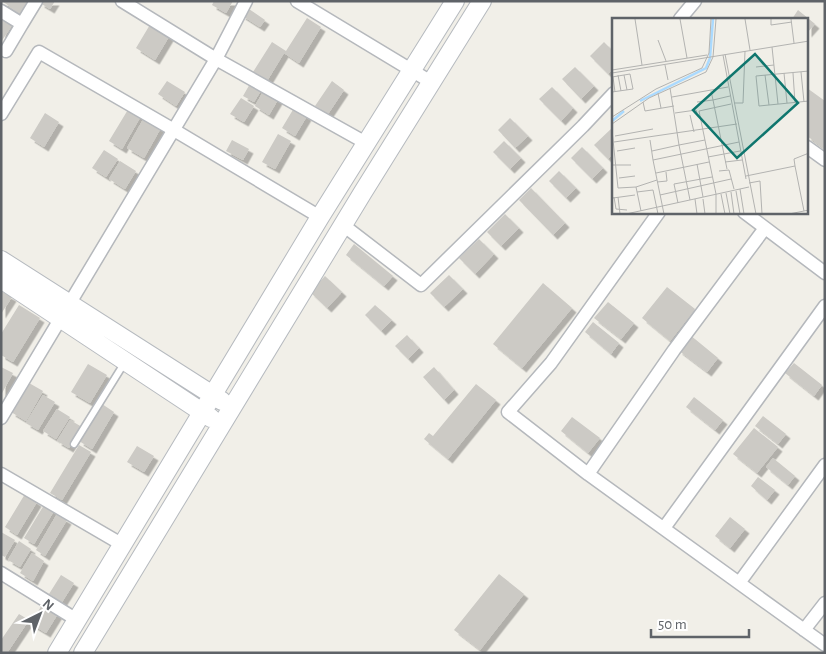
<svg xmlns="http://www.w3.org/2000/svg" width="826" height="654" viewBox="0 0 826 654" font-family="'Alegreya Sans',sans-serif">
<defs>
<filter id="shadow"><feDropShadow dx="4.5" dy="4.5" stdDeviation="0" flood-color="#0004"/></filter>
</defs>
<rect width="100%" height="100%" fill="#f1efe8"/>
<path fill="#cccac5" filter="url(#shadow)" d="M2,1h26l-8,13z
M41,1h14l-5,8 -10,-6z
M214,1h19l-7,12 -14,-8z
M246,7l19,13 -5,7 -19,-12z
M798,10l17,14 -8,9v-14h-15z
M1,17l12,7 -12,18z
M307,18l14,9 -22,36 -15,-10 -17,28 -14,-9 19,-30 14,9z
M151,23l19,12 -15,25 -19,-12z
M604,42l10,10v16l-6,6 -18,-18z
M575,67l19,19 -13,13 -19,-20z
M167,81l18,11 -9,14 -18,-12z
M332,81l12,9 -16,24 -13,-8z
M251,82l11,7 -8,13 -11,-6z
M552,87l21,21 -12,13 -22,-22z
M807,88l18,13v48l-18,-13z
M264,90l15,8 -10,17 -14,-9z
M241,98l13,8 -10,16 -14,-8z
M129,108l12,8 -19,33 -13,-8z
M294,108l13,8 -12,20 -13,-8z
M45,113l14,9 -15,25 -14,-9z
M145,116l17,10 -18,32 -17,-10z
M510,118l18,18 -13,12 -17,-18z
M612,128l2,1v24l-6,6 -14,-14z
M278,134l13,7 -16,28 -13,-7z
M232,140l17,9 -6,11 -17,-9z
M504,141l17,17 -11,11 -17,-17z
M582,147l21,21 -11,11 -21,-21z
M104,150l14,9 -12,18 -14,-9z
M120,161l16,10 -11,18 -16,-10z
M559,171l17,17 -10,10 -17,-17z
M531,188l34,35 -12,12 -34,-35z
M505,214l14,14 -18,18 -14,-14z
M479,239l15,15 -19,20 -16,-16z
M354,244l39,32 -9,10 -38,-31z
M449,275l14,14 -19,18 -14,-14z
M325,276l17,16 -15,16 -17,-16z
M543,283l29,25 -50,60 -29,-24z
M667,287l28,22 -25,32 -28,-23z
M1,291l11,6 -11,17z
M608,302l26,21 -13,16 -27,-21z
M19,305l21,13 -27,44 -12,-7v-21z
M375,305l17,15 -11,11 -16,-16z
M593,322l26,21 -8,11 -26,-22z
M407,335l12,13 -11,11 -13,-13z
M690,335l28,23 -11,14 -29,-22z
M794,363l28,22 -8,11 -29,-23z
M88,364l19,11 -17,28 -19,-11z
M1,367l12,6 -12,22z
M434,367l20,23 -10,10 -21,-23z
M29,383l14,8 -17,30 -15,-9z
M476,384l20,16 -48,59 -24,-20 5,-6 4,3z
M43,395l12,7 -17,28 -12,-7z
M694,397l29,23 -8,10 -29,-23z
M102,404l12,8 -22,37 -13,-8z
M57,409l13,8 -14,22 -13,-8z
M763,416l23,18 -8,10 -23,-18z
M572,417l28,21 -12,15 -27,-22z
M70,420l12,7 -13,21 -12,-7z
M754,428l24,19 -21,26 -24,-19z
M79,445l12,7 -29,48 -12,-7z
M137,446l17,10 -10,16 -17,-10z
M773,458l22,18 -7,9 -22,-18z
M758,477l17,13 -8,10 -16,-14z
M25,494l12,8 -20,33 -12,-8z
M44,505l10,6 -20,33 -10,-6z
M57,514l10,6 -22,36 -9,-6z
M730,517l15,12 -15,19 -15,-12z
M1,532l14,8 -10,17 -4,-2z
M19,541l12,8 -11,18 -12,-7z
M32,553l12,8 -11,20 -13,-8z
M499,574l25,20 -44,56 -26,-20z
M61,575l13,8 -12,19 -13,-8z
M43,603l16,9 -13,21 -15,-9z
M19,614l10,6 -22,33h-6v-13z"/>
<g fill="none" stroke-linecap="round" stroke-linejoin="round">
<g stroke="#b5b8bc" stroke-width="9">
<path id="lane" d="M74,444l51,-82"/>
</g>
<g stroke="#b5b8bc" stroke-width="15">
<path id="street" d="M246,1l-30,58 150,84
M297,1l134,81
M1,11l21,13 -16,27
M680,19l15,-18
M22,24l14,-23
M1,114l38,-62 135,78 146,87
M807,147l18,13
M659,212l-108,151 -43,49 80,62 237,171
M744,212l81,61
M343,225l78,60 162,-159 31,-33
M1,418l215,-359 -94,-58
M1,474l122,71
M588,474l86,-124 91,-122
M664,528l161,-222
M1,573l76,47
M739,583l86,-118
M804,630l21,-27"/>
</g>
<g stroke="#b6babf" stroke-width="20">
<path id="secondary" d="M1,260l221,141
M1,279l210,139
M57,653l263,-436 135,-216
M83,653l280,-461 119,-191"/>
</g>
<use href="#lane" stroke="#fff" stroke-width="6"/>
<use href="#street" stroke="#fff" stroke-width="12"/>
<use href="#secondary" stroke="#fff" stroke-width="18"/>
</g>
<g transform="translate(612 18)">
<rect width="196" height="196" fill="#f1efe8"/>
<path fill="none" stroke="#aadaff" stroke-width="2.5" d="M28,83l66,-33 4,-10 3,-39M0,103l12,-10"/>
<path fill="none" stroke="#b3b3b1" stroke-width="1" d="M23,1l7,46M68,1l7,39M133,1l5,31M159,1v6l21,-3M179,1l3,24M46,22l8,21M160,29l6,57M113,36l31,160M111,37l23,124M53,47l3,15M144,49l18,-2M0,52l95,-15M197,53l-53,5 3,30 50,-5M189,54l3,30M0,55l197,-32M172,55l3,30M181,55l2,30M6,57l3,16M12,57l3,15M153,57l4,30M0,59l18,-3 3,15 -21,3M1,59l2,15M99,73l2,9 17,-4M46,75l3,15M60,79l56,-10M31,84l2,9 29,-5M85,84l16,-2 14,69M122,85h9l2,-52M63,95l21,-3 1,3M78,97l4,17M0,99l44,-28 46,-21 7,-15 2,-34M0,106l37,-26 57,-26 7,-15 3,-38M0,112l6,58 18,-1 5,24M3,118l38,-7M38,122l3,20 86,-18M2,124l123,-18M5,133l18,-3M40,133l27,-6 -9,-57M96,139l32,-6M41,142l11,54M113,144l17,-2M85,146l6,33M0,147h19M183,148l9,45M107,153l10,-1 5,19M44,155l53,-11M134,158l49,-10 -1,-7 15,-6M7,160l16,-2M45,164l10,-1 -1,-9M137,165l11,-2 2,33M24,169l21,-7M128,171l4,25M124,173l4,23M25,174l16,-2 5,24M119,174l3,22M114,175l4,21M109,176l4,20M48,177l71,-16M2,179l2,12 11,1M6,179l2,17M1,180l22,-3M83,181l2,15M91,181l2,15M78,182l-11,-55 26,-5M66,185l-4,-19 38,-7M14,196l123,-27M104,196v-20l-17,-83 32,-7M177,196l20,-4"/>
<path fill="#0f766e" fill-opacity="0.15" stroke="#0f766e" stroke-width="2.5" d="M143,36l43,49 -61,55 -44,-48z"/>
<rect width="196" height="196" fill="none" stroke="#5f6368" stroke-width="2.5"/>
</g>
<rect width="826" height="654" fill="none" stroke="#5f6368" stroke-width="5"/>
<g transform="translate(40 614) rotate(42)" stroke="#ffffff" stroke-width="4" paint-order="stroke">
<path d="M0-4L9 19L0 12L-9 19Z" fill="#5f6368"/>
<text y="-8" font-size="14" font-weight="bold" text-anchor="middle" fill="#5f6368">N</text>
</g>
<path d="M651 629v8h98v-8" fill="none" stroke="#5f6368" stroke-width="2.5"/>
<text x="658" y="629" font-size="15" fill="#5f6368" stroke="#ffffff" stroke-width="4" paint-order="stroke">50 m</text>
</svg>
